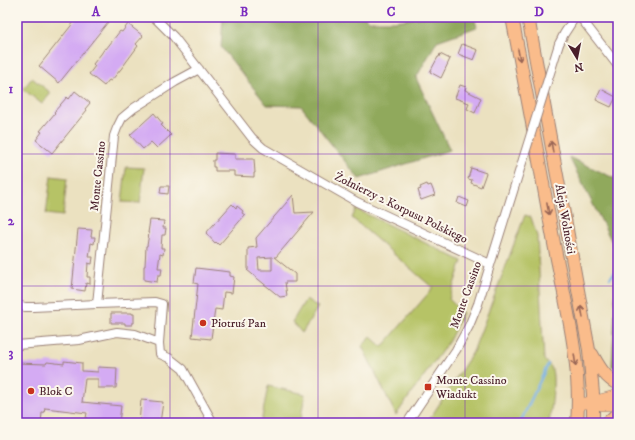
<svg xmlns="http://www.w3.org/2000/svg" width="635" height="440" viewBox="0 0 635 440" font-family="'IM FELL DW Pica',serif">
<rect width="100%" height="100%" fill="#fbf7ec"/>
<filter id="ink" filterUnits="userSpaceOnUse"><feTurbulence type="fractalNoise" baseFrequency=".025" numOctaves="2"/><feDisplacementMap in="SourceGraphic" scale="8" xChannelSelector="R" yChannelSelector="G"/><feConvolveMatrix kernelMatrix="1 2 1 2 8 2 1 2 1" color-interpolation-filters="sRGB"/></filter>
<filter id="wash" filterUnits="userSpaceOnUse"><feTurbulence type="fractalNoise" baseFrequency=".012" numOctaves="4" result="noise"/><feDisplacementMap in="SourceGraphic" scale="16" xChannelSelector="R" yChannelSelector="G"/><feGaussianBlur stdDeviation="0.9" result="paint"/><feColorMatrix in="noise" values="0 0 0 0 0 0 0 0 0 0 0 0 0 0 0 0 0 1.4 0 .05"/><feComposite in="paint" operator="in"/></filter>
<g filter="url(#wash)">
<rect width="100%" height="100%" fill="#ebe1c0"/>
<path fill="#b6c366" stroke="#807148" d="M32,78l19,15 -9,11 -19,-15z
M126,167l18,1 -4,35 -18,-1z
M51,176l16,2 -4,38 -17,-2z
M356,209l106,52 -13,38 14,14 -14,28 -53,74 -34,-69 9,-9 11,10 51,-59 -81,-70z
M525,215l6,2 6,19 7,124c3,3 6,5 7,7 5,10 0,45 -2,56h-122l46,-71z
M306,299l12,8 -16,26 -10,-11z
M268,386l37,8 -5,29h-39z"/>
<path fill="#90a95b" stroke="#6d6443" d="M223,17h142l4,4h26l28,-4h51l3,10 -40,14 -21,37 34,72 -91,29 -58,-73 -34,-1 -46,-58z
M569,157l49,23v188l-6,-2 3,-59v-59z"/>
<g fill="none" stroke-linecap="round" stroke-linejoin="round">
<path stroke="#72ade3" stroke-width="2.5" d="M610,278l8,-9
M520,423l28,-59"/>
</g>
<g id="blocks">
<path fill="#d4abf3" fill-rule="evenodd" d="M78,17h34l-53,66 -20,-17z
M598,17h20v8z
M128,24l15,12 -7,8 2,2 -17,23 -10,12 -2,-1 -5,6 -15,-12 6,-8 -2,-2 8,-10 4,-6 1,1 14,-18 2,1z
M462,44l16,6 -4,10 -16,-6z
M440,54l10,5 -9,19 -11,-6 8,-15h1z
M460,85l6,2 -1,3 16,8 -6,15 -8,-4 2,-6 -14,-5z
M601,89l15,8 -5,10 -15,-7z
M75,91l15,12 -5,6 2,1 -35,43 -16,-13 6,-8 -2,-1 15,-18 -1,-1 13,-15 2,2z
M154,113l9,11 -2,1 10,10 -14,13 -6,-6 -8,7 -13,-14z
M215,153l20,1v5h19l1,14h-1v4l-20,-1v-5h-19v-4h-2v-7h2z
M471,168l15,5 -5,14 -10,-4 1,-3 -4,-1z
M427,184l1,2 3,-1 4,10 -14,5 -3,-10 3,-1 -1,-2z
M161,186h8l-1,8 -8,-1z
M293,195l2,18 19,-1 -38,45h-2l21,17v8h-10l2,14 -7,1 -33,-27h1v-22l9,-1 -1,-9zM272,257v13h-13l-1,-12z
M459,197l10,4 -2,6 -10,-4z
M232,204l4,4 1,-2 6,5 -1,2 3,2 -26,30 -3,-3 -1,1 -9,-10z
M150,220l14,1 -1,7h3l-1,7h-3l-1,13h3l-1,7 -3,-1 -2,14h4l-1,7h-3l-1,7 -13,-2v-14h1l1,-20h1l2,-13h-1z
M78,229l14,1 -1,7h4l-1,7 -3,-1 -2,14h4l-1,7 -4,-1 -1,14h3v7l-4,-1 -1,8 -13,-2z
M196,268l34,4v4l4,1 -2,16 -8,-1 -2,18 -7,-1 -4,30 -19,-2 6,-53 -4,-1z
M111,313h21v1h2v9h-2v2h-7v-2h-14z
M64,361l18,2v8l16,1v-5l19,1 -1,20h-18v-9h-13l-3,23 39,4 -2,17h-34l2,-10 -42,-5 -1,5h-2l-1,10h-22l3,-22 -4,-1 1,-15 -2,-1v-21l29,1 1,-2 17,2z
M141,400l22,2 -3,21h-21z"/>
</g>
</g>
<g filter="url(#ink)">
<use href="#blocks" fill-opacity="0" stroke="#9a8076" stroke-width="1"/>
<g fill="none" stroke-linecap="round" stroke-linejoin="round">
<g stroke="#9a8076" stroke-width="10">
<path id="minor" d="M154,17l20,20 78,101 11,10 94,54 133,62
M580,17l38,49
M559,44l5,-10 11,-17
M97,304l17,-168 3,-8 5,-10 12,-10 41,-26 24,-13
M21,306l4,1h8l64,-3 58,-2 7,2 -3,39
M17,345l62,-5 38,-8 18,2 24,9 1,11 9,4 14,11 30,54
M407,423l49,-73 13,-24 9,-22 37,-119"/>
</g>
<g stroke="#9a8076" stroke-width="12">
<path id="major" d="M594,403l8,2 16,-1
M578,404c14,-1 27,-5 40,-9"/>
</g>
<g stroke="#9a8076" stroke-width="14">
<path id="highway" d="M512,17c15,77 29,155 43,232 11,57 27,116 22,174
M528,17l61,333 4,44v29
M592,354c7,12 13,24 26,30
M607,423l11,-10"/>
</g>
<use href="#minor" stroke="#fff" stroke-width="8"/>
<use href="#major" stroke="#fabc8b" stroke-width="11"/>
<use href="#highway" stroke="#fabc8b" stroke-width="12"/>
<g stroke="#9a8076" stroke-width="10" stroke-linecap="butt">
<path id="minor-bridge" d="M515,185l44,-141"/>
</g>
<use href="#minor-bridge" stroke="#fff" stroke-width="8"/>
</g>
<defs><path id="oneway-shaft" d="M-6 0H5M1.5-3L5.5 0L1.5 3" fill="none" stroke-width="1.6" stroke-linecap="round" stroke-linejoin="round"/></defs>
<g stroke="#996656">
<use href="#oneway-shaft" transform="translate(519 55) rotate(80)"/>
<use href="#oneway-shaft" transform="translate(552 147) rotate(-100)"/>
<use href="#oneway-shaft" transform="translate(548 209) rotate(79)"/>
<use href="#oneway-shaft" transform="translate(582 312) rotate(-100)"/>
<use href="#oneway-shaft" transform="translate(575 360) rotate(82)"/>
</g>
</g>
<path fill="none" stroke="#7b2cbf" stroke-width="1" stroke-opacity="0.55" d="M170,17v406M318,17v406M465,17v406M17,154h601M17,286h601"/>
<g fill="#c8321e" stroke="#fbf7ec" stroke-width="1.5">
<circle cx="203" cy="323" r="4"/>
<rect x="424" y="383" width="8" height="8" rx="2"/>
<circle cx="31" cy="391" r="4"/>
</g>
<g text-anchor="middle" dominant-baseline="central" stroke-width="4" stroke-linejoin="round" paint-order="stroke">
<g font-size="12" fill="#4a1f2b" stroke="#fbf7ec">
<text transform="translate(98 176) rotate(-84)">Monte Cassino</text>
<text transform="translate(401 208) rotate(26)">Żołnierzy 2 Korpusu Polskiego</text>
<text transform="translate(565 219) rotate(80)">Aleja Wolności</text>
<text transform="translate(466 295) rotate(-70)">Monte Cassino</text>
</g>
<g font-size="12" fill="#4a1f2b" stroke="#fbf7ec" text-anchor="start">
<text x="211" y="323">Piotruś Pan</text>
<text x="436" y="380">Monte Cassino<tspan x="436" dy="14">Wiadukt</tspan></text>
<text x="39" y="391">Blok C</text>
</g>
</g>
<rect width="635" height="440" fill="none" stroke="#fbf7ec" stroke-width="44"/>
<g transform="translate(577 58) rotate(170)" stroke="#fbf7ec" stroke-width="3" paint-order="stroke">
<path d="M0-3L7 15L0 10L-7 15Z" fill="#4a1f2b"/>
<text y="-6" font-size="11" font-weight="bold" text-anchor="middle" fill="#4a1f2b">N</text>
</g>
<rect x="22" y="22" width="591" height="396" fill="none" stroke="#7b2cbf" stroke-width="1.5"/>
<g font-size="13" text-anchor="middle" font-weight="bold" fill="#7b2cbf">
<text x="96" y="16">A</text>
<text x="244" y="16">B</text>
<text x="391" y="16">C</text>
<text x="539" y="16">D</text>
<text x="11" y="93">1</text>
<text x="11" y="225">2</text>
<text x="11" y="357">3</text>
</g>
</svg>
